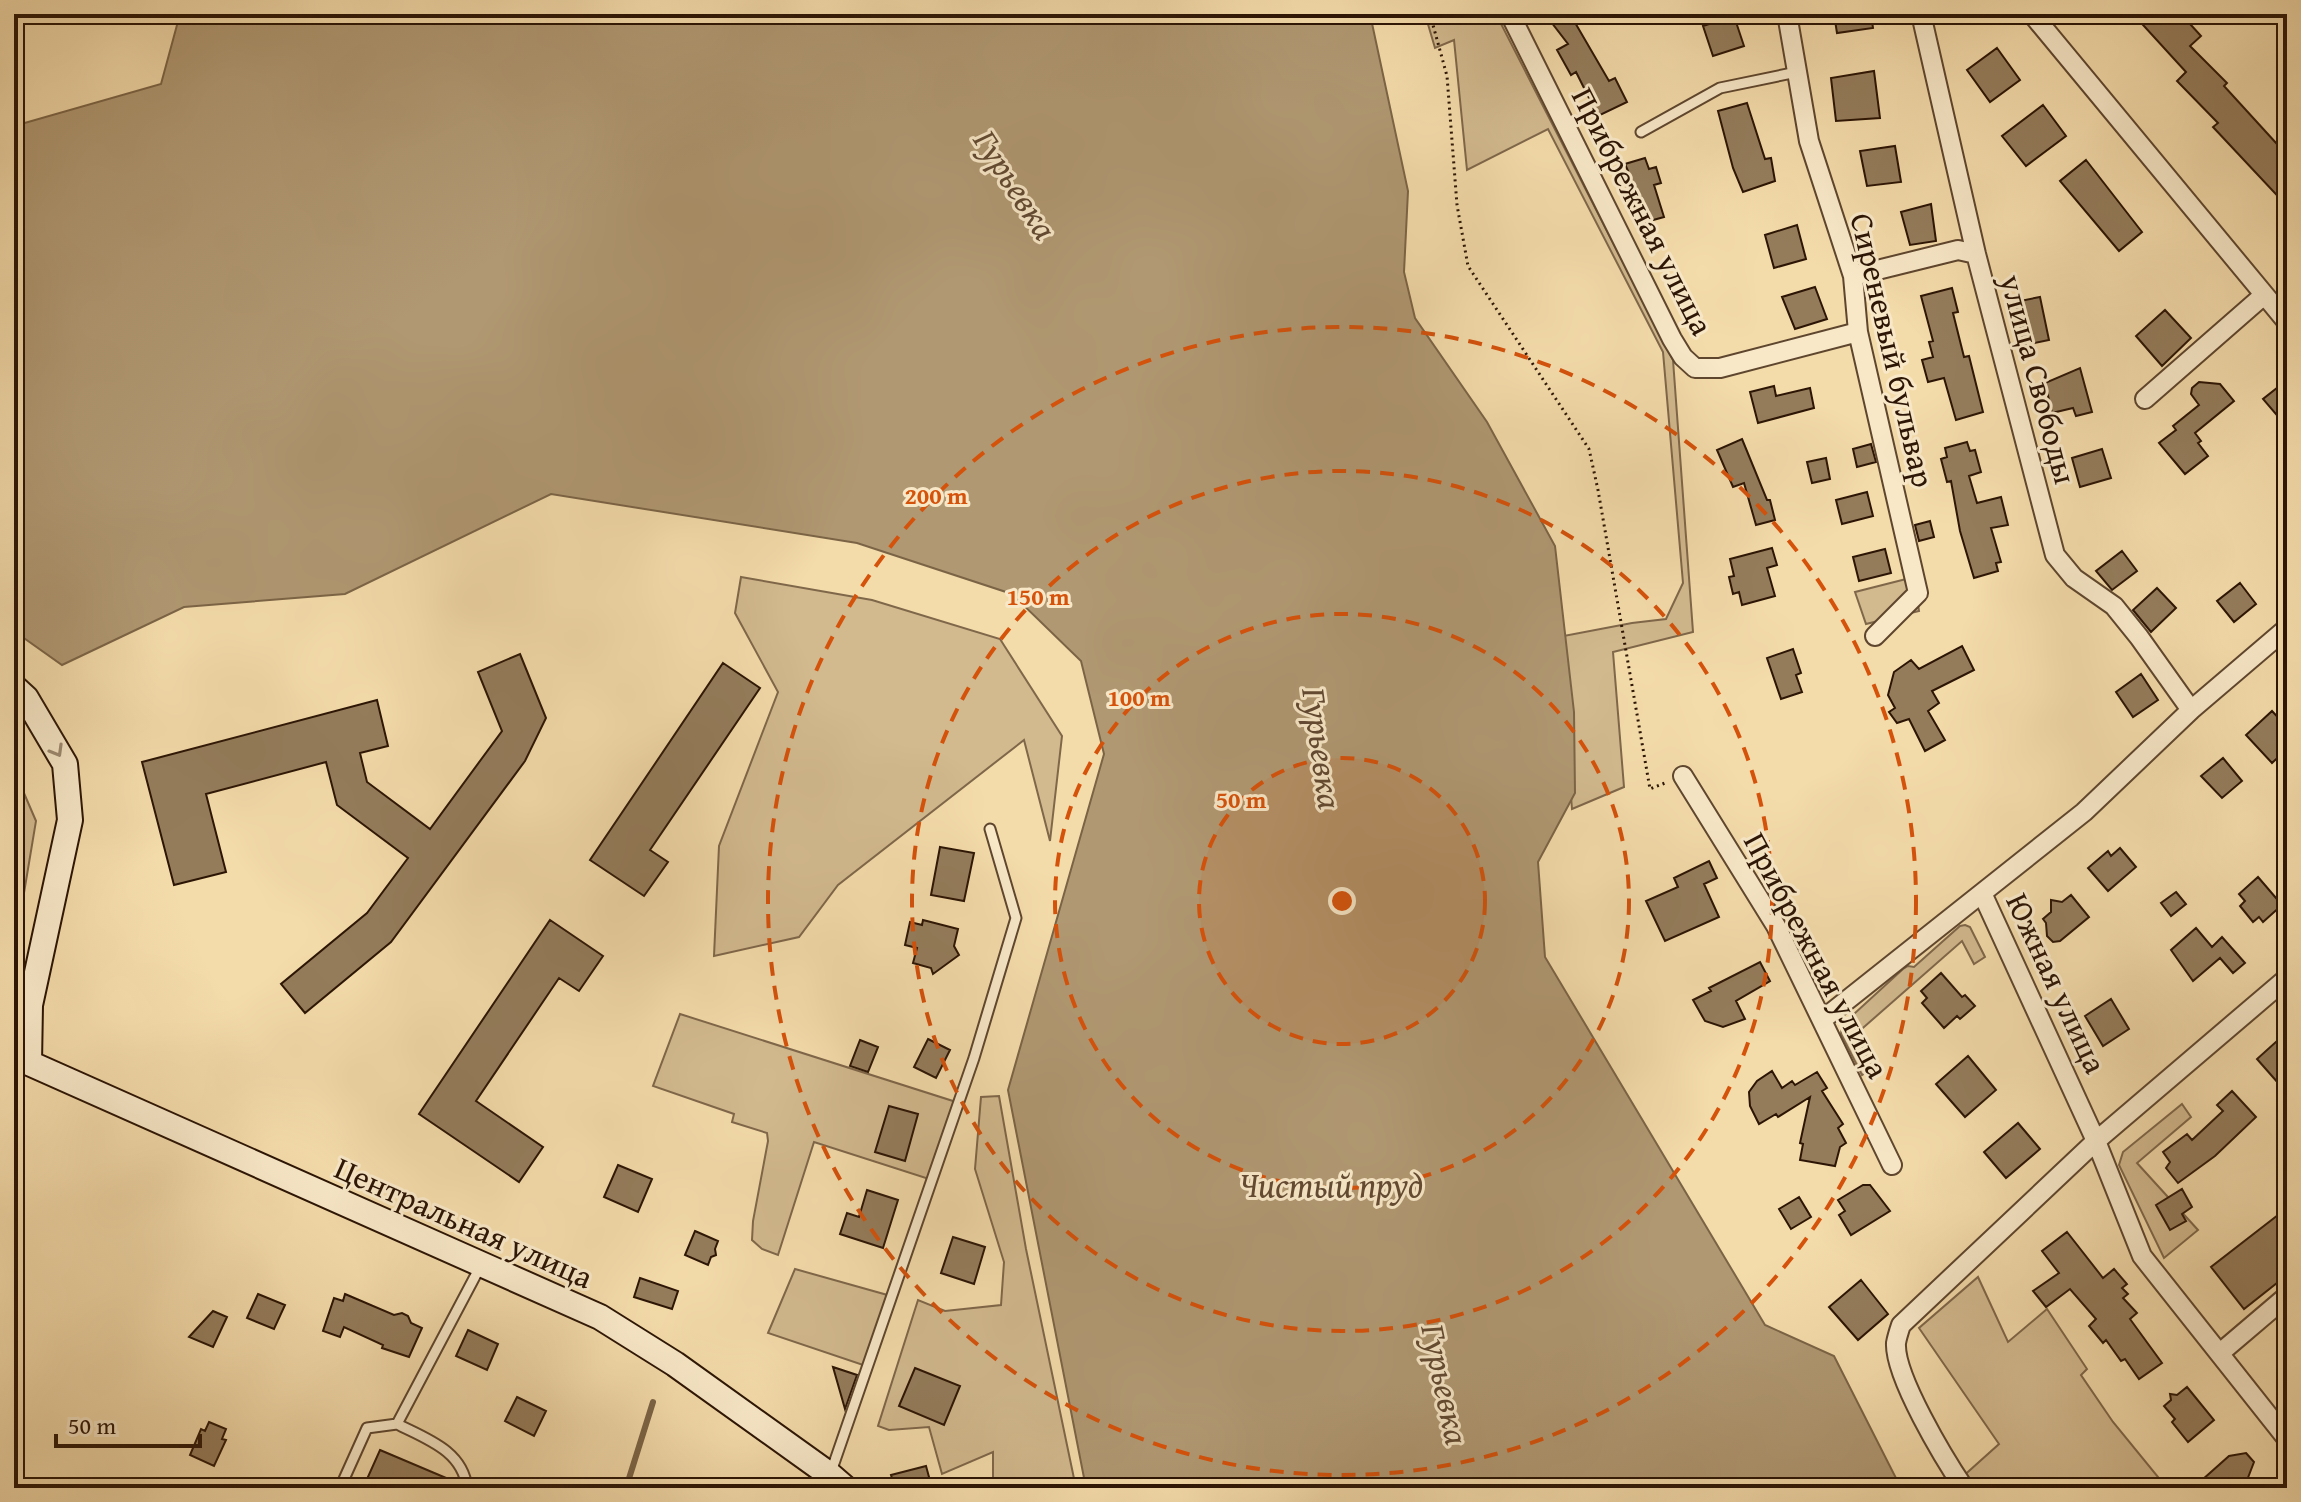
<svg xmlns="http://www.w3.org/2000/svg" width="2301" height="1502" viewBox="0 0 2301 1502" font-family="'Gentium Book Plus',serif">
<rect width="100%" height="100%" fill="#f4dbaa"/>
<filter id="stains"><feTurbulence type="fractalNoise" baseFrequency=".0025" numOctaves="4"/><feColorMatrix values="0 0 0 0 .2 0 0 0 0 .09 0 0 0 0 .02 0 0 0 .5 -.17"/></filter>
<radialGradient id="worn" r=".72"><stop offset=".6" stop-color="#630" stop-opacity="0"/><stop offset="1" stop-color="#630" stop-opacity=".3"/></radialGradient>
<path fill="#d2b98e" stroke="#7f674a" stroke-width="2" d="M1425,14h71l177,346 20,272 -80,20 11,135 -52,22 -8,-100 -11,-71 79,-15 34,-4 17,-36 -20,-231 -115,-223 -81,41 -13,-130 -19,8z
M741,577l131,23 128,39 62,97 -12,105 -26,-101 -186,145 -39,52 -85,19 5,-110 59,-154 -43,-79z
M1914,577l5,34 -53,13 -11,-32z
M14,770l22,51 -14,84 -8,15z
M1965,925l5,2 15,30 -11,7 -12,-23 -106,93 17,34 -11,7 -21,-41 1,-9 61,-56 5,-3 6,1 46,-41z
M680,1014l276,88 -27,77 -115,-37 -36,113 -16,-6 -10,-9 1,-19 15,-80 -1,-8 -35,-11 2,-8 -81,-28z
M999,1096l27,153 50,239h-83v-36l-51,22 -13,-47 -40,3 -11,-4 40,-126 27,11 56,-6 3,-43 -29,-93 6,-72z
M2182,1104l9,13 -54,46 61,67 -34,28 -45,-93 4,-13z
M795,1269l96,27 -22,71 -101,-34z
M1978,1277l30,65 39,-33 40,60 -6,6 32,47 54,66h-217l49,-44 -80,-116z"/>
<path fill="#b09872" stroke="#7b6446" stroke-width="2" d="M180,14h1190l38,177 -4,81 11,46 72,104 68,124 19,166 1,81 -37,69 7,95 220,368 69,31 67,132h-815l-78,-398 96,-336 -23,-93 -69,-67 -155,-51 -306,-49 -206,100 -161,13 -122,58 -48,-34v-505l147,-42z"/>
<g fill="none" stroke-linecap="round" stroke-linejoin="round">
<path stroke="#7b6446" stroke-width="6" d="M626,1488l27,-86"/>
</g>
<path fill="#947c5b" stroke="#2c1505" stroke-width="2" d="M1545,14h25l39,67 6,-3 12,24 -29,14 -22,-44 -5,3 -14,-25 11,-6z
M1834,14h37l2,14 -36,5z
M2133,14h48l20,22 -11,10 37,37 -3,3 63,69v51l-74,-79 5,-4 -41,-42 9,-9z
M1734,16l10,30 -31,10 -10,-30z
M1997,48l23,32 -30,22 -23,-32z
M1874,71l6,47 -44,3 -5,-43z
M1747,103l18,56 6,-1 4,23 -32,11 -10,-24 -15,-57z
M2043,105l23,31 -40,30 -24,-30z
M1895,146l6,36 -34,4 -7,-35z
M1645,158l4,11 7,-2 5,16 -7,2 10,32 -18,5 -3,-11 -6,2 -13,-33 4,-9 -3,-7z
M2086,160l56,72 -23,19 -59,-70z
M1931,204l5,37 -26,4 -9,-33z
M1797,225l9,34 -32,9 -9,-33z
M1815,287l12,32 -32,10 -13,-32z
M1952,288l6,24 -5,1 11,44 5,-1 14,56 -27,8 -12,-42 -16,4 -6,-22 11,-3 -4,-15 4,-1 -12,-45z
M2040,297l9,43 -25,5 -9,-43z
M2165,310l26,28 -29,28 -26,-30z
M2080,368l12,44 -16,4 -3,-8 -21,5 -7,-30z
M2287,380v47l-24,-28z
M2199,382l21,2 14,17 -39,32 6,8 -3,2 10,13 -23,18 -26,-31 17,-13 -3,-4 26,-21 -8,-11 1,-6z
M1774,386l2,10 34,-8 4,20 -56,15 -8,-31z
M1742,439l25,61h3l5,20 -19,5 -12,-42 -11,4 -16,-37z
M1967,442l3,9 5,-1 6,22 -12,4 8,27 24,-6 7,28 -17,3 10,34 -5,1 2,8 -24,7 -14,-47 -9,-50 -4,1 -6,-23 6,-2 -2,-9z
M1871,444l5,18 -19,5 -4,-18z
M2102,449l9,29 -31,9 -8,-29z
M1826,458l4,21 -18,4 -5,-21z
M1867,492l6,24 -31,8 -6,-24z
M1930,521l4,16 -15,4 -4,-16z
M1772,548l5,17 -10,3 8,28 -33,9 -3,-13 -6,2 -4,-17 5,-1 -4,-17z
M1885,549l6,24 -32,8 -6,-24z
M2122,551l15,20 -25,19 -16,-19z
M2240,583l16,21 -22,18 -17,-21z
M2157,588l19,20 -25,24 -18,-22z
M1962,646l12,24 -42,21 7,12 -11,8 17,29 -20,11 -16,-32 -12,4 -8,-11 6,-4 -7,-13 6,-23 17,-12 8,9z
M1793,649l8,24 -5,2 6,17 -21,7 -14,-41z
M520,654l26,64 -21,43 -134,181 -86,71 -24,-29 86,-71 41,-55 -71,-53 -11,-43 -120,32 20,78 -52,13 -32,-123 235,-62 11,46 -28,7 7,29 63,47 72,-98 -24,-59z
M723,663l37,25 -110,162 18,12 -24,34 -54,-36z
M2141,674l17,26 -25,17 -17,-25z
M2272,711l15,16v22l-15,14 -26,-28z
M2223,758l19,23 -20,17 -21,-22z
M940,847l34,6 -10,48 -33,-6z
M2120,848l16,19 -28,24 -20,-23 20,-17 3,5z
M1709,861l8,17 -13,6 15,33 -54,24 -19,-40 32,-14 -4,-9z
M2258,877l24,28 -19,17 -4,-5 -6,5 -13,-16 5,-5 -6,-7z
M2176,892l10,12 -15,12 -10,-13z
M2071,895l18,22 -29,24 -7,1 -6,-6 -1,-13 -3,-4 8,-7v-12l11,2z
M550,920l53,36 -24,35 -20,-13 -83,123 67,46 -24,35 -100,-68z
M923,920l35,9 -4,17 5,9 -26,19 -2,-6 -18,-5 4,-15 -12,-3 5,-23 12,3z
M2196,928l16,19 10,-10 23,26 -12,10 -13,-15 -27,23 -22,-31z
M1760,962l10,19 -34,20 9,18 -22,8 -18,-6 -12,-21 18,-9 -2,-3z
M1941,973l21,24 3,-2 10,11 -15,13 -3,-3 -13,12 -22,-25 5,-5 -6,-7z
M2111,999l18,30 -26,17 -18,-30z
M2287,1032v45l-8,7 -22,-25z
M928,1039l22,11 -14,28 -22,-11z
M860,1040l18,7 -10,25 -18,-6z
M1968,1056l28,34 -31,27 -29,-33z
M1772,1071l10,17 10,-7 3,4 22,-13 10,16 -5,3 21,33 -5,4 8,15 -6,4 -5,19 -35,-6 3,-16 -3,-1 10,-46 -32,20 -2,-3 -17,10 -9,-18 -1,-14 8,-11z
M2232,1091l24,26 -41,39 -37,27 -12,-15 4,-6 -7,-10 24,-18 5,6 31,-29 -6,-6z
M889,1106l29,8 -13,47 -30,-9z
M2018,1123l22,26 -34,29 -22,-26z
M618,1165l34,14 -14,33 -34,-15z
M1863,1185h7l20,26 -39,24 -12,-20 6,-4 -7,-11z
M2182,1189l10,18 -10,7 4,7 -16,9 -14,-25z
M867,1190l31,10 -15,48 -43,-14 7,-21 12,4z
M1799,1197l12,20 -20,12 -12,-20z
M2287,1208v67l-43,34 -33,-42z
M695,1231l23,10 -3,8 1,6 -5,2 -3,8 -23,-10z
M2067,1232l36,46 11,-9 13,15 -5,4 6,6 -5,4 14,15 -7,6 32,44 -23,16 -14,-20 -4,2 -15,-21 -3,3 -14,-17 7,-7 -26,-30 -24,18 -13,-16 26,-18 -17,-22z
M953,1237l32,10 -11,37 -33,-11z
M640,1278l38,13 -6,18 -38,-12z
M1861,1280l27,34 -30,26 -29,-33z
M258,1294l27,11 -11,24 -27,-11z
M345,1294l49,21 8,-2 6,3 3,7 11,5 -13,29 -27,-9 1,-3 -39,-18 -4,10 -17,-6 11,-33 9,3z
M213,1311l14,6 -14,30 -24,-10z
M468,1330l30,14 -11,26 -31,-14z
M833,1367l24,8 -12,34z
M915,1368l45,18 -16,39 -45,-19z
M2187,1387l27,33 -26,22 -16,-20 3,-3 -11,-13 7,-6 -1,-6 7,1z
M517,1397l29,14 -12,25 -29,-15z
M209,1422l17,7 -4,10 4,1 -12,26 -24,-11 11,-26 4,2z
M380,1450l78,33 1,5h-96z
M2246,1453l8,9 -10,26h-51l36,-32z
M926,1466l6,22h-37l-4,-13z"/>
<g fill="none" stroke-linecap="round" stroke-linejoin="round">
<g stroke="#5e462e" stroke-width="13">
<path id="lane" d="M1641,132l79,-44 77,-16
M397,1424c30,15 66,27 70,64
M831,1472l143,-414 42,-140 -26,-89
M340,1488l27,-60 30,-4 83,-157"/>
</g>
<g stroke="#5e462e" stroke-width="22">
<path id="street" d="M1510,14l162,325 11,18 12,11h25l138,-36
M1787,14l22,127 44,135 5,56 60,261 -43,43
M1921,14l55,240 79,301 19,23 40,28 25,31 52,73
M2032,14l255,308
M1853,276l105,-26 18,4
M2145,399l119,-104
M2287,628l-96,82 -107,102 -102,81 114,248 46,115 145,183
M1683,776l93,150 116,239
M1822,1020l160,-127
M2220,1353l67,-57
M1964,1488c-19,-28 -70,-112 -68,-145 1,-6 3,-12 5,-18l195,-184 191,-163"/>
</g>
<g stroke="#2c1505" stroke-width="28">
<path id="secondary" d="M14,687l12,11 39,66 5,56 -40,185 -1,58
M29,1063l571,254 75,47 155,111 15,13"/>
</g>
<path stroke="#2c1505" stroke-width="3" stroke-dasharray="2 4" stroke-linecap="butt" d="M1430,14l17,62 10,129 11,61 121,183 9,41 52,299 15,-6"/>
<use href="#lane" stroke="#f8e8c8" stroke-width="9"/>
<use href="#street" stroke="#f8e8c8" stroke-width="18"/>
<use href="#secondary" stroke="#f8e8c8" stroke-width="24"/>
</g>
<defs><path id="oneway-chevron" d="M-2-3.5L2.5 0L-2 3.5" fill="none" stroke-width="1.6" stroke-linecap="round" stroke-linejoin="round" transform="scale(2)"/></defs>
<use stroke="#9c8970" href="#oneway-chevron" transform="translate(57 751) rotate(60)"/>
<circle cx="1342" cy="901" r="143" fill="#d5520b" fill-opacity=".12"/>
<g fill="none" stroke="#d5520b" stroke-width="4" stroke-dasharray="14 10">
<circle cx="1342" cy="901" r="143"/>
<circle cx="1342" cy="901" r="287"/>
<circle cx="1342" cy="901" r="430"/>
<circle cx="1342" cy="901" r="574"/>
</g>
<g text-anchor="middle" dominant-baseline="central" stroke-width="6" stroke-linejoin="round" paint-order="stroke">
<g font-size="32" fill="#2c1505" stroke="#f8e8c8">
<text transform="translate(1643 211) rotate(63)">Прибрежная улица</text>
<text transform="translate(1893 350) rotate(77)">Сиреневый бульвар</text>
<text transform="translate(2039 379) rotate(75)">улица Свободы</text>
<text transform="translate(1817 955) rotate(62)">Прибрежная улица</text>
<text transform="translate(2057 983) rotate(65)">Южная улица</text>
<text transform="translate(464 1222) rotate(24)">Центральная улица</text>
</g>
<g font-size="34" font-style="italic" fill="#614931" stroke="#f8e8c8">
<text transform="translate(1016 184) rotate(57)">Гурьевка</text>
<text transform="translate(1323 748) rotate(82)">Гурьевка</text>
<text x="1331" y="1184">Чистый пруд</text>
<text transform="translate(1446 1384) rotate(78)">Гурьевка</text>
</g>
</g>
<circle cx="1342" cy="901" r="12" fill="#d5520b" stroke="#f8e8c8" stroke-width="4"/>
<g font-size="24" text-anchor="middle" font-weight="bold" fill="#d5520b" stroke="#f8e8c8" stroke-width="6" stroke-linejoin="round" paint-order="stroke">
<text x="936" y="504">200 m</text>
<text x="1038" y="605">150 m</text>
<text x="1139" y="706">100 m</text>
<text x="1241" y="808">50 m</text>
</g>
<rect width="2301" height="1502" fill="none" stroke="#f4dbaa" stroke-width="48"/>
<rect x="16" y="16" width="2269" height="1470" fill="none" stroke="#2c1505" stroke-width="4"/>
<rect x="24" y="24" width="2253" height="1454" fill="none" stroke="#2c1505" stroke-width="2"/>
<path d="M56 1434v12h144v-12" fill="none" stroke="#2c1505" stroke-width="4"/>
<text x="68" y="1434" font-size="24" fill="#2c1505" stroke="#f8e8c8" stroke-width="6" paint-order="stroke">50 m</text>
<rect width="100%" height="100%" filter="url(#stains)"/>
<rect width="100%" height="100%" fill="url(#worn)"/>
</svg>
